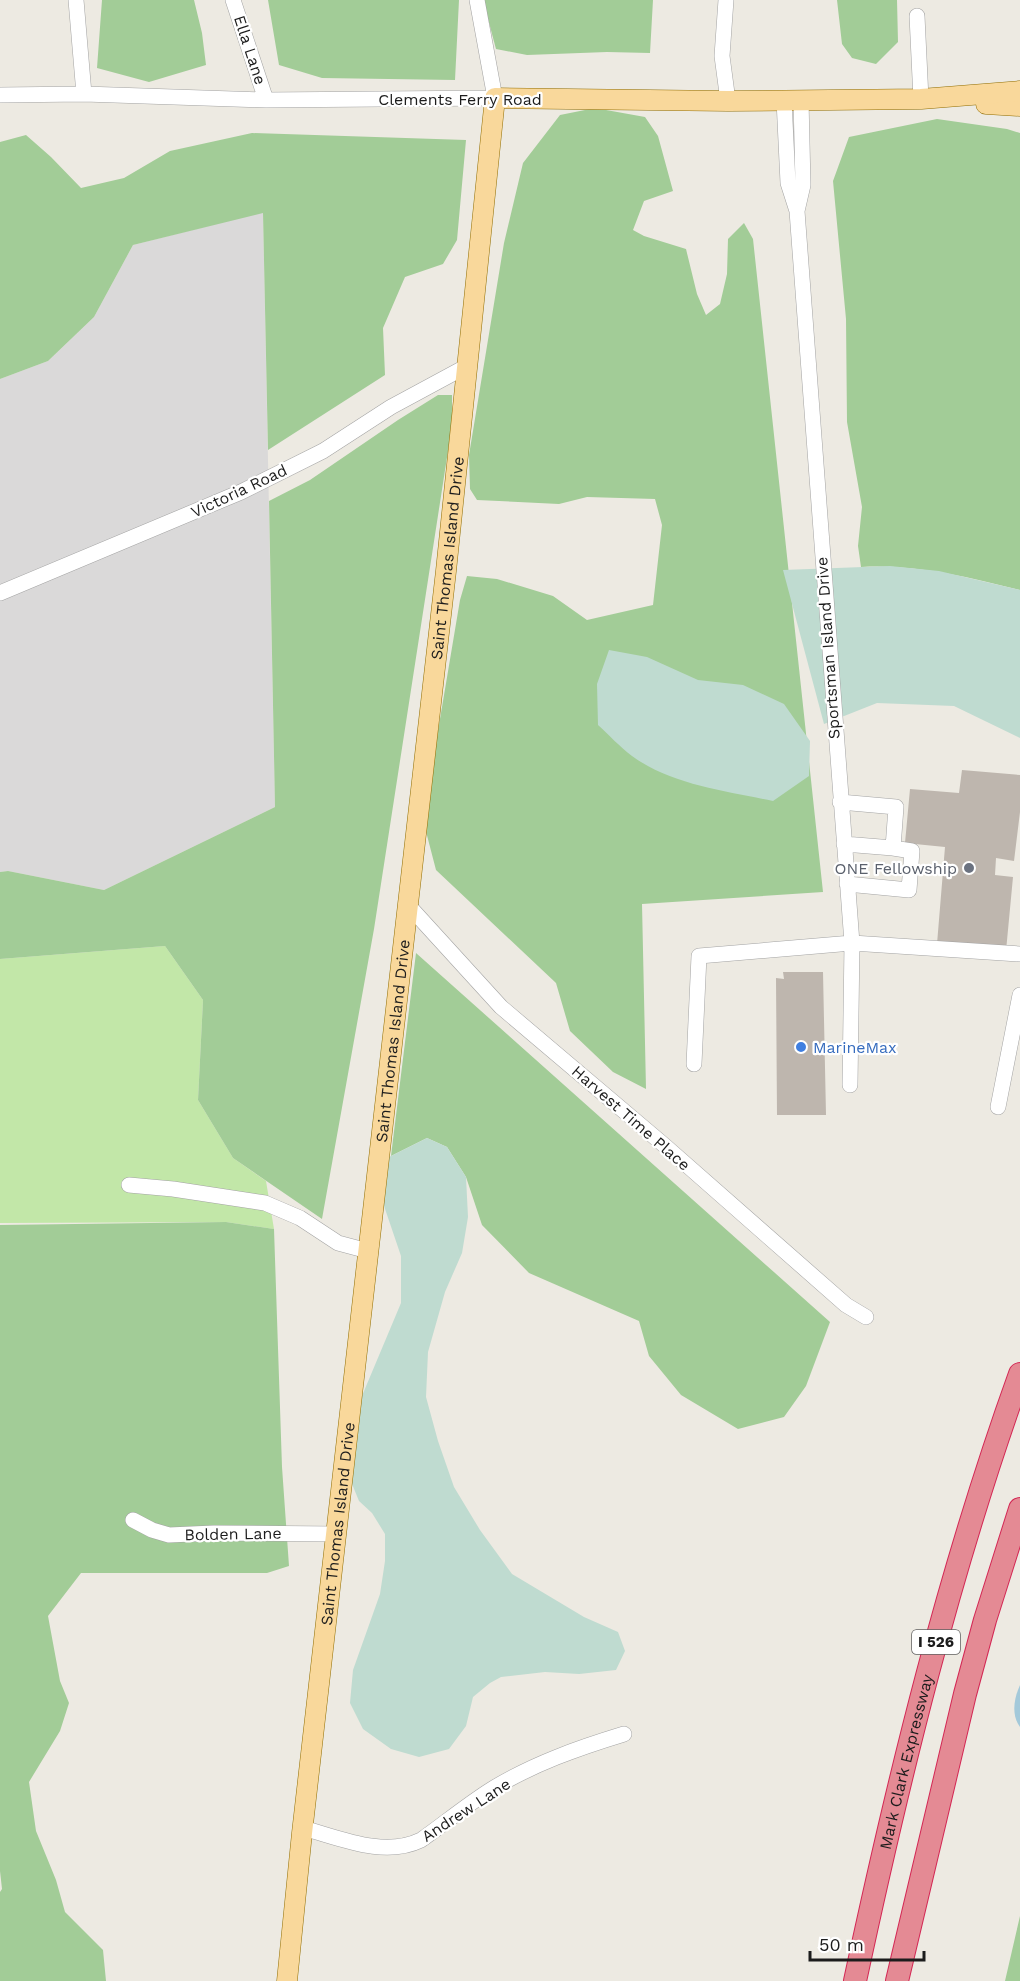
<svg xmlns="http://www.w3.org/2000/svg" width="1020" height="1981" viewBox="0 0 1020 1981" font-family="'Work Sans',sans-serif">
<rect width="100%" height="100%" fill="#edeae2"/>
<path fill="#dad9d9" d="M263,212l12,595 -171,83 -96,-19 -8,1v-493l48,-18 46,-44 39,-72z"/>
<path fill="#c2e7a8" d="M165,946l38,54 -5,100 35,58 33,23 8,48 -48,-7 -226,1v-264z"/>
<path fill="#a2cc97" d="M102,0h92l8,33 4,32 -57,17 -52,-14z
M268,0h191l-4,80 -133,-2 -43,-13z
M483,0h170l-3,53 -43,-1 -80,3 -31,-6z
M837,0h60l1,42 -22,22 -24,-6 -10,-14z
M595,108l50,9 13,19 15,55 -29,10 -11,29 11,6 42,13 11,45 9,21 14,-11 7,-30 1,-35 16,-16 9,16 70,653 -181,12 4,185 -33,-17 -43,-41 -14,-48 -120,-113 -13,-50 37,-220 7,-24 30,3 56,17 34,24 66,-15 9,-80 -7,-26 -68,-2 -28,7 -82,-4 -7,-11 -1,-34 35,-212 19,-80 37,-48z
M937,119l70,10 13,4v457c-53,-13 -104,-26 -159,-23l-3,-21 4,-39 -15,-85 -1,-103 -13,-138 16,-44z
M252,133l214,7 -9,100 -14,24 -38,13 -22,51 2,47 -117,75 -5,-237 -130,32 -39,72 -46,44 -48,18v-237l26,-7 25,22 30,31 43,-10 46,-27z
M438,395h14v30l-78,504 -52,290 -89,-61 -35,-58 5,-100 -38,-54 -165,13v-87l8,-1 96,19 171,-83 -6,-306 41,-21 88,-60z
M416,953l414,369 -24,64 -22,31 -46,12 -57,-34 -32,-39 -10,-35 -110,-48 -47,-48 -16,-48 -19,-30 -20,-9 -36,18z
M226,1222l48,7 8,238 7,99 -22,7h-186l-33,43 12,65 9,22 -9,28 -31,51 7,49 20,49 9,32 38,38 3,31h-106v-89l2,-3 -2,-18v-646z
M1020,1916v65h-15z"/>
<path fill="#bfdbd0" d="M890,566l49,5 81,19v148l-66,-32 -77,-3 -53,21 -41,-154z
M609,650l38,7 51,23 45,5 41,19 26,37 -1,35 -36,25c-47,-10 -101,-16 -141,-45 -12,-9 -23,-21 -34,-31l-1,-41z
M427,1138l20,9 19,30 2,40 -6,36 -17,39 -17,60 -2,45 12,44 16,46 26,43 32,44 72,43 34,15 7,19 -9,19 -37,4 -34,-2 -44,5 -11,6 -17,14 -7,29 -17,23 -30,8 -28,-8 -28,-20 -13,-26 3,-33 27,-76 5,-33v-27l-13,-21 -13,-12 -9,-22 9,-76 42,-100v-47l-19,-56 3,-41z"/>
<path fill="#a3c9da" d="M1020,1685v42c-9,-12 -6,-29 0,-42z"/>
<path fill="#beb6ae" d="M962,770l58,5v37l-6,49 -18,-3 -1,17 18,2 -7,74 -69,-7 8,-97 -40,-4 5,-54 49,4z
M783,972h40l3,143h-49l-1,-137 8,1z"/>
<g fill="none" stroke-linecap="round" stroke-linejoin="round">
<g stroke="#a3a3a3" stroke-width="16">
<path id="minor" d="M76,0l8,94
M233,0l33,100
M726,0l-4,56 6,45
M917,16l4,83
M0,95l84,-1 182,6 229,-2 -18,-98
M784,100l4,83 9,28 55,732 -2,142
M797,211l6,-26 -2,-85
M0,593l241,-101 82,-41 68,-44 76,-41
M840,802l56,5 -3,41 19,3 -3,39 -62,-6
M844,844l49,4
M408,905l93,102 163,138 182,160 20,12
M694,1064l5,-108 153,-13 168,11
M998,1107l22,-112
M129,1185l44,4 92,14 35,15 38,25 30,8
M133,1520l19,10 17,5 45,-2 122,1
M303,1828c37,10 81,30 118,12 24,-17 47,-36 71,-51 41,-25 86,-41 132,-55"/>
</g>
<g stroke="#916e03" stroke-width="21">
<g id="major">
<path d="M986,104l34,2"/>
<path id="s1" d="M287,1981l15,-148 144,-1262 49,-473 233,3 193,-2 99,-8"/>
</g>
</g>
<g stroke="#d32754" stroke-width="24">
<g id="highway">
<path id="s2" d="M855,1981c44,-205 94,-410 165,-607"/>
<path d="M897,1981l68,-287 20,-74 35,-111"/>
</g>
</g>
<use href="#minor" stroke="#fff" stroke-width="15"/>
<use href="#major" stroke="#f9d89b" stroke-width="20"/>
<use href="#highway" stroke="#e48a94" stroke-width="22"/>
</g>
<circle fill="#6b7280" stroke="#fff" stroke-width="2" cx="969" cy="868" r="6"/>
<circle fill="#3f7fe0" stroke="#fff" stroke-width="2" cx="801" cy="1047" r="6"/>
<g text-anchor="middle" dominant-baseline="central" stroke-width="4.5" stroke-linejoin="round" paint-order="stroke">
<rect fill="#fff" stroke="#606060" stroke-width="1.5" x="912" y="1630" width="48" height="24" rx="4.5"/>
<g font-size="15" font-weight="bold" fill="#1c1c1c">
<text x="936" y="1642">I 526</text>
</g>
<g font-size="16" fill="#1c1c1c" stroke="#fff">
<text transform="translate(250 50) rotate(72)">Ella Lane</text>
<text x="460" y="99">Clements Ferry Road</text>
<text transform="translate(239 491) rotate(-25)">Victoria Road</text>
<text stroke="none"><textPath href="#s1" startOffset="1432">Saint Thomas Island Drive</textPath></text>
<text transform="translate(828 648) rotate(-94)">Sportsman Island Drive</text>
<text stroke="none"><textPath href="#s1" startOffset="946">Saint Thomas Island Drive</textPath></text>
<text transform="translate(631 1118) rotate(41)">Harvest Time Place</text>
<text stroke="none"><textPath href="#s1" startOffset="460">Saint Thomas Island Drive</textPath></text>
<text transform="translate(233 1534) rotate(-1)">Bolden Lane</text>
<text stroke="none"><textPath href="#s2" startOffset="225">Mark Clark Expressway</textPath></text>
<text transform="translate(466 1810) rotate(-33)">Andrew Lane</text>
</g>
<g font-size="16" fill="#5b616d" stroke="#fff" text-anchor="end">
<text x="957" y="868">ONE Fellowship</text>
</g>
<g font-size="16" fill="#366cbe" stroke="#fff" text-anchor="start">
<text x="813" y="1047">MarineMax</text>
</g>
</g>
<path d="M810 1951v9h114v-9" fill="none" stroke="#1c1c1c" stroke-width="3"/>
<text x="819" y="1951" font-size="18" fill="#1c1c1c" stroke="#ffffff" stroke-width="4.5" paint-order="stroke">50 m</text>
</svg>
